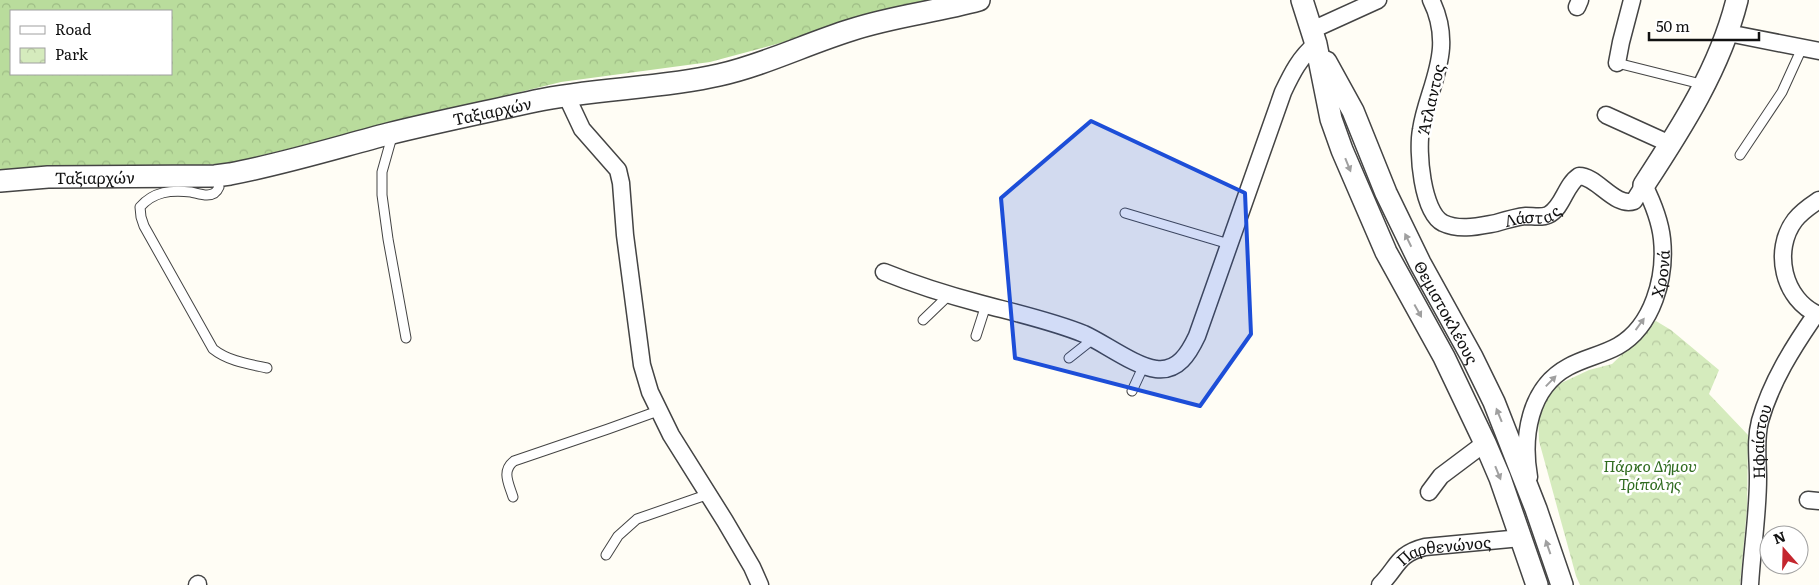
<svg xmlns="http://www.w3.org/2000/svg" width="1819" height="585" viewBox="0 0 1819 585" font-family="Literata,serif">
<defs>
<pattern id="forest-crowns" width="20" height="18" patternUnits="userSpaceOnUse" patternTransform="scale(1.25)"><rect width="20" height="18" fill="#b9dc9c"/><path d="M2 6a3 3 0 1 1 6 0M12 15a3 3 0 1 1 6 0" fill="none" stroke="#9ebc85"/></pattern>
<pattern id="park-crowns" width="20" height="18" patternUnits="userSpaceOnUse" patternTransform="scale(1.25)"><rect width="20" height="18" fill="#d5ebbd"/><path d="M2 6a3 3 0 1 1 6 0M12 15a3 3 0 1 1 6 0" fill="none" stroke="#b6c8a1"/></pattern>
</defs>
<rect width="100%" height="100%" fill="#fffdf5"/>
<path fill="url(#forest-crowns)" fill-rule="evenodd" d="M0,0h940l-230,62 -149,20 -330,81 -231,18zM11,11h160v63h-160z"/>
<path fill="url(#park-crowns)" d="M1656,321l15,9 48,40 -10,24 39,41 -1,73 -7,77h-160l-4,-9 -37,-135 -1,-30 19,-26 32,-15 23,-6 25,-24 10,-15z"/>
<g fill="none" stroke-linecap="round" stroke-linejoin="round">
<g stroke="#444" stroke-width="11">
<path id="service" d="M1617,63l88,22
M393,133l-11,39v23l6,44 18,99
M1740,155l42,-63 20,-44
M215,176l4,11c-2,5 -6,8 -12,8 -5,0 -11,-2 -16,-3 -20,-2 -37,-1 -51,15l1,10 3,9 69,123c15,12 35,15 54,19
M1125,213l104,31
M923,320l26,-25
M976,336l10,-31
M1069,358l24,-19
M1132,391l12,-26
M513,497c-4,-13 -12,-26 1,-36l94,-32 50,-18
M606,555l12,-19 19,-17 72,-25"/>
</g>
<g stroke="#444" stroke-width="19">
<g id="minor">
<path id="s1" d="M1431,0c7,14 11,32 10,48 -2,29 -16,54 -20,82 -4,21 1,82 22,93 17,8 36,3 53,0 10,-3 20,-6 30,-7 7,0 16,2 22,-1 15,-7 17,-30 31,-39 18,0 36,32 55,25l10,-16"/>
<path d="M1577,7l3,-7"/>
<path d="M1312,30l66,-30"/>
<path d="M1728,33l91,18"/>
<path d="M1617,63l4,-21 11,-42"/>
<path d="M566,95l16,34 36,41 3,13 4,52 17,130 8,27 21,43 54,86 27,46 8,18"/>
<path d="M1606,115l64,29"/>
<path d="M1819,200c-9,6 -17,11 -24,20 -23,30 -12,80 24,95"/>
<path d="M884,272c32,13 64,23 98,32 34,9 70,17 102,30 20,9 52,33 72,35 22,3 33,-16 41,-33l86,-244c9,-19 17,-35 33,-48"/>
<path id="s2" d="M1529,477c-7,-40 0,-89 39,-110 16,-9 34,-12 50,-21 35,-20 48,-69 44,-107 -2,-19 -9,-36 -18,-54"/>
<path d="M1429,492l12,-16 44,-33"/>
<path d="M1808,500l11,1"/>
<path d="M197,585l1,-1"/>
<path id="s3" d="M1380,585c18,-18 17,-31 45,-38l96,-9"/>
<path id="s4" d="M1750,585c2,-35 8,-71 8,-107 0,-19 -3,-38 2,-57 11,-39 33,-74 56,-107"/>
</g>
</g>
<g stroke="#444" stroke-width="24">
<g id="tertiary">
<path d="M1302,0l14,44 15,75 11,31 44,102 58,105 41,86 15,35 37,107"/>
<path id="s5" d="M1326,62l27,49 33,82 34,70 52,94 22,45 42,107 26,76"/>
<path id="s6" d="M0,181l48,-4 167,-1 15,-2c53,-10 105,-26 158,-40 48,-12 98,-22 147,-33 61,-13 123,-12 184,-26 45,-10 87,-31 132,-45 42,-14 85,-18 128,-30"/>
<path d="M1644,185c38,-58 76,-117 93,-185"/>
</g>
</g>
<use href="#service" stroke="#fff" stroke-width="9"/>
<use href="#minor" stroke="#fff" stroke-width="16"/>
<use href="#tertiary" stroke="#fff" stroke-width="21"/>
</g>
<defs><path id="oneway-solid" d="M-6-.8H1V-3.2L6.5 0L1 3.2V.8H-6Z" transform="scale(1.25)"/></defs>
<g fill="#a0a0a0">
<use href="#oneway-solid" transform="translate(1348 165) rotate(68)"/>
<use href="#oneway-solid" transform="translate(1408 240) rotate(-116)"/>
<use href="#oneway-solid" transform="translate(1418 311) rotate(61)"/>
<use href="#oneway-solid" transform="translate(1640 324) rotate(-54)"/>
<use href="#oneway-solid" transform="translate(1551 381) rotate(-46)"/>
<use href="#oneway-solid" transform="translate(1499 415) rotate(-112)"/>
<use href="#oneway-solid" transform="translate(1498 473) rotate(68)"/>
<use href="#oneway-solid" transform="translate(1548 547) rotate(-109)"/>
</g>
<path fill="#1d4ed8" fill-opacity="0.2" stroke="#1d4ed8" stroke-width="4" stroke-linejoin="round" d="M1091,121l154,72 6,141 -51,72 -185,-48 -14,-160z"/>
<g text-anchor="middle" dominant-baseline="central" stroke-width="5" stroke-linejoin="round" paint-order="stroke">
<g font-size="16" fill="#111" stroke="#fff">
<text transform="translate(1430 99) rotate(-77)">Άτλαντος</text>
<text stroke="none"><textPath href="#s6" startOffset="500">Ταξιαρχών</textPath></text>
<text stroke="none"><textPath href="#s6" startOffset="95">Ταξιαρχών</textPath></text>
<text stroke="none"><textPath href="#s1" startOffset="324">Λάστας</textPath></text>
<text stroke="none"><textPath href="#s2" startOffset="266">Χρονά</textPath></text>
<text stroke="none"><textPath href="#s5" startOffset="278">Θεμιστοκλέους</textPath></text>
<text stroke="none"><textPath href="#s4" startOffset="144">Ηφαίστου</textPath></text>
<text stroke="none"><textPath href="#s3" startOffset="78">Παρθενώνος</textPath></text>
</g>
<g font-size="16" font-style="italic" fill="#2f6b1f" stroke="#fff">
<text x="1650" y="465">Πάρκο Δήμου<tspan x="1650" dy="18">Τρίπολης</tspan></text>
</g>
</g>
<rect x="10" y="10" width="162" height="65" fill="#ffffff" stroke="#a0a0a0"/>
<rect x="20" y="26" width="25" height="8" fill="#ffffff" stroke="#a0a0a0"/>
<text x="55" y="35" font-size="15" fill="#111111">Road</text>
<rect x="20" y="48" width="25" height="15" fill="url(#park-crowns)" stroke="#a0a0a0"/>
<text x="55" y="60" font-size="15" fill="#111111">Park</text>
<g transform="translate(1784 550) rotate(340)"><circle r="24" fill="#ffffff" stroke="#a0a0a0"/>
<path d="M0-4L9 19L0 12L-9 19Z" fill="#c4262e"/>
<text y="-8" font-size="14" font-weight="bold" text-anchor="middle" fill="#111111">N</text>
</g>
<path d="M1649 32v8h110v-8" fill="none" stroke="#111111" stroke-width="2.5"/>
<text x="1656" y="32" font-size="15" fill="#111111" stroke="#ffffff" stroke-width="4" paint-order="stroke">50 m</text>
</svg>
